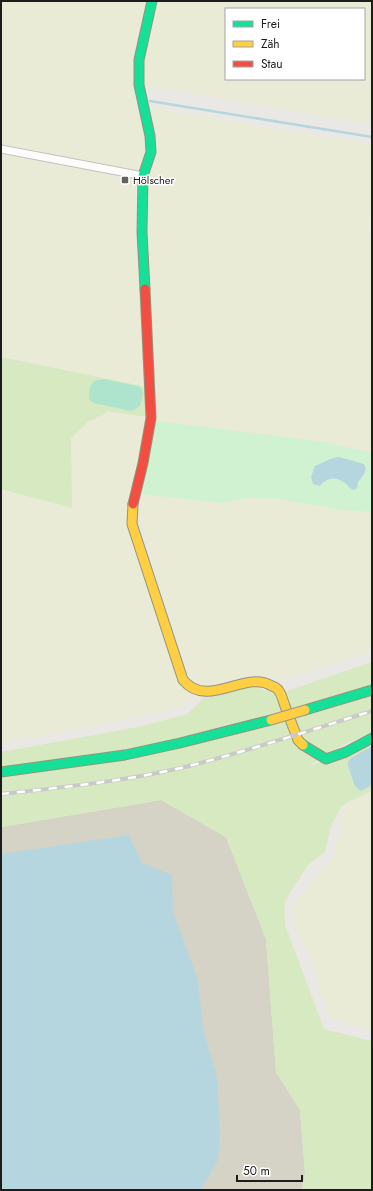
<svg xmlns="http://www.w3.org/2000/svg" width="373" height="1191" viewBox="0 0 373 1191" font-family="Jost,sans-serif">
<rect width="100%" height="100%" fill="#eae8e4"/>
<path fill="#d4d3c5" d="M161,800l65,37 40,102 10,133 24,38 5,63 -3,17h-301v-363z"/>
<path fill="#eaebd6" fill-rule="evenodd" d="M1,1h147l-8,30 -7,56 10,47 1,19 -6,18 -137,-27z
M155,1h217v124l-227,-40 -2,-22zM226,9h138v70h-138z
M151,107l117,21 104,16v71l-3,9 3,26v203l-46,-11 -170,-21 -9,-209 2,-36 5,-22 1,-15z
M1,154l137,26 -1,54 10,153 -146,-30z
M105,411l42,6 -8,50 -12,53 52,164 14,12 -8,10 -28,7 -120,24 -36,5v-253l71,19 -1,-70 17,-16 17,-8z
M141,494l81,9 24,-5 33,1 64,11 29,2v139l-93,30 -20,-7 -53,12 -12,-3 -6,-6 -48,-157z
M372,791v239l-42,-12 -17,-54 -20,-42 2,-18 15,-22 23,-23 7,-28 2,-26z"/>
<path fill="#d6e9c1" d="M1,357l146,30v30l-41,-6 -1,3 -17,8 -17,16 1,70 -71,-19z
M372,662v69l-42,21 -22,15 64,-25v49l-30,14 -11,21 -6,26 -17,13 -16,24 -7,13v23l39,104 48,12v149h-70l3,-17 -5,-63 -24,-38 -10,-133 -40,-102 -65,-37 -160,27v-75l137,-25 50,-13 16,-17 49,-10 20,5 14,-1z"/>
<path fill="#d0f2d1" d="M156,421l170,21 46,11v59l-29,-2 -64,-11 -32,-1 -25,5 -81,-9z"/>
<path fill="#aee3cd" d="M103,379l35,7 3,2 2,6 -3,12 -8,5 -39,-8 -4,-4 1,-12 4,-6z"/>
<path fill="#b6d6df" d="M339,457l25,7 2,5 -2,5 -7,10 1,2 -2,3 -3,1c-4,-2 -4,-4 -7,-6 -9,-8 -19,-7 -26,2l-7,-2 -2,-7 4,-11c8,-3 15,-8 24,-9z
M372,746v39l-11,6 -6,-5 -7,-20v-4l3,-4z
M129,835l13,28 30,12 1,36 25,69 5,49 14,48 3,57 -2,26 -17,30h-200v-336z"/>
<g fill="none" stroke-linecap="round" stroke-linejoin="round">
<path stroke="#b6d6df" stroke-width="2.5" d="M150,101l222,36"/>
<g stroke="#c3c2c0" stroke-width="9">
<path id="street" d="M1,149l142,27"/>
</g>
<g stroke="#92947c" stroke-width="11">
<path id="fast" d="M145,289l-3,-57 1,-56 8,-24 -1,-16 -11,-51v-25l13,-59
M305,710l67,-20
M303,745l23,14 20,-7 26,-14
M1,772l124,-17 55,-12 91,-23"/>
</g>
<g stroke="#92947c" stroke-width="11">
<path id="slow" d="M133,504l-1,20 51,156c25,30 62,-11 89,6 3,1 6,3 7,5 3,4 4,10 6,15 4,11 9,23 13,34l5,5"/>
</g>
<g stroke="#92947c" stroke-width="11">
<path id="jam" d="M133,504l10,-41 8,-45 -6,-129"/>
</g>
<use href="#street" stroke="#fcfcfb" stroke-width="7"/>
<use href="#fast" stroke="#16e098" stroke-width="9"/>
<use href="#slow" stroke="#ffcf43" stroke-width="9"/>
<use href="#jam" stroke="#f24e42" stroke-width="9"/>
<g stroke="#c9c9c8" stroke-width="4">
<path id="rail" d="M1,794c63,-7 127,-13 188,-28 62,-16 122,-36 183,-55"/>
</g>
<use href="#rail" stroke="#fff" stroke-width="2.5" stroke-dasharray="8" stroke-linecap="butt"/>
<g stroke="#a09681" stroke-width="11" stroke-linecap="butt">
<path id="slow-bridge" d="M271,720l34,-10"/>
</g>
<use href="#slow-bridge" stroke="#ffcf43" stroke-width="9"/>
</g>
<rect fill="#646362" stroke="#fff" stroke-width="1.5" x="121" y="176" width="8" height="8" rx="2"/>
<g text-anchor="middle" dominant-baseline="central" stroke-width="3" stroke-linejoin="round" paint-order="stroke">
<g font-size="11" fill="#1c1c1c" stroke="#fff" text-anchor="start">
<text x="133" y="180">Hölscher</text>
</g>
</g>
<rect width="373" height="1191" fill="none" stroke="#1c1c1c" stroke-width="4"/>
<rect x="225" y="8" width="140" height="72" fill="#ffffff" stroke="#a4a4a4"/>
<rect x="233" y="21" width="20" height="6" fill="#16e098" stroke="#a4a4a4"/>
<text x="261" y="28" font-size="12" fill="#1c1c1c">Frei</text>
<rect x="233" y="41" width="20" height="6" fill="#ffcf43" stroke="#a4a4a4"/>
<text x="261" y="48" font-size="12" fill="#1c1c1c">Zäh</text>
<rect x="233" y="61" width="20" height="6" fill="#f24e42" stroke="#a4a4a4"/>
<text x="261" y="68" font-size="12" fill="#1c1c1c">Stau</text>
<path d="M237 1175v6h65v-6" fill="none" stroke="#1c1c1c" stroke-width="2"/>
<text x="243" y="1175" font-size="12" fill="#1c1c1c" stroke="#ffffff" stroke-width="3" paint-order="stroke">50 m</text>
</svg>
